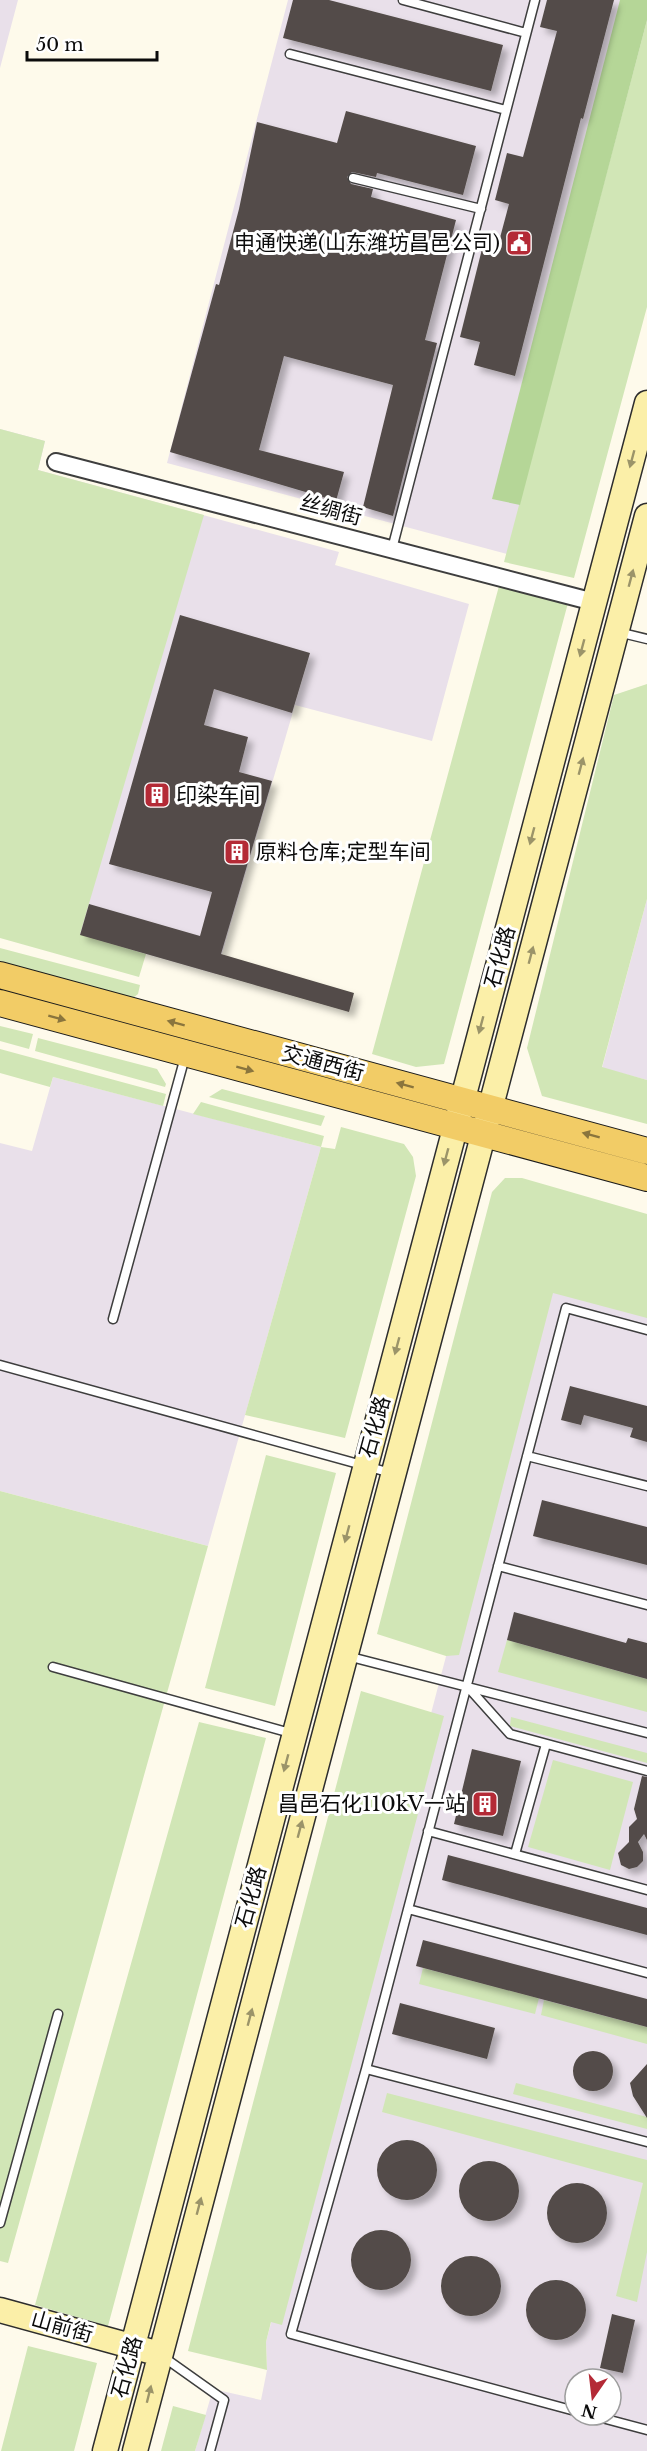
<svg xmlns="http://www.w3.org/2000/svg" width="647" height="2451" viewBox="0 0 647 2451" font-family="'Libre Baskerville','Noto Sans SC',serif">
<defs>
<filter id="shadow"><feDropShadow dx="5.5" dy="5.5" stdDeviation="3" flood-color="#0004"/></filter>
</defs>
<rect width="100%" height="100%" fill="#fefaeb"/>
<path fill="#e9e0ea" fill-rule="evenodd" d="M0,0h18l-18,68z
M288,0h359v20l-140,534 -340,-91z
M0,429l45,12 -7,29 301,82 -4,13 134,39 -37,137 -137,-36 -79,269 -136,-39z
M647,899v181l-45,-12z
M53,1077l268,70 -113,399 -208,-55v-348l32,8z
M559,1226l88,24v1201h-452l18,-62 48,11 6,-30 -1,-28zM575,2379h36v36h-36z"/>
<path fill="#d1e6b6" d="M647,20v287l-73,271 -70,-16z
M0,429l45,12 -7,29 166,45 -124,419 66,20 -7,23 -139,-39z
M499,586l69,17 -124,461 -28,3 -44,-13z
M647,684v215l-45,168 45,13v44l-105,-28 -15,-48 87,-353z
M0,948l140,37 -2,9 -5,4 -133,-36z
M0,1026l33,8 -4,15 -29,-8z
M38,1038l119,31 9,15 -1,3 -130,-36z
M0,1049l166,45 -3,12 -110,-29 -3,10 -50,-14z
M222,1089l103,27 -4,10 -112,-29z
M201,1102l123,34 -3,11 14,2 6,-22 63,17 9,13 3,19 -71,262 -100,-23 76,-268 -128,-33z
M505,1178h17l125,36v104l-94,-25 -94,362 -13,1 -69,-22 115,-442z
M266,1455l70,18 -61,233 -70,-18z
M0,1491l208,55 -200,717 -8,-2z
M507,1640l140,39v33l-149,-40z
M361,1691l83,25 -162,609 -11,-3 -5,20 1,28 -79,-19z
M511,1717l136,36v10l-137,-37z
M199,1722l67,16 -158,588 -73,-21z
M553,1760l80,22 -23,88 -82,-23z
M423,1968l116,30 -4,16 -116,-30z
M544,2000l103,27v17l-106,-29z
M516,2083l131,34v12l-134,-35z
M387,2093l260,67v92l-10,50 -21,-6 27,-113 -261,-71z
M28,2346l69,17 -23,88h-73z
M173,2406l33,9 -11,36h-34z"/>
<path fill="#b5d697" d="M620,0h27v20l-127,485 -28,-6z"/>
<path fill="#534c48" filter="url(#shadow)" d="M293,0h36l174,45 -12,46 -208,-53z
M547,0h67l-31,119 -2,-1 -66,258 -41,-11 6,-23 -20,-5 23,-92 14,4 12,-45 -14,-4 12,-47 16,4 34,-126 -17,-4z
M346,111l130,35 -13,49 -86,-22 -1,4 -24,-5 -5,5 4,7 22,5 -2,8 85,23 -31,120 12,3 -44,173 -30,-9 30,-122 -109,-29 -25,94 85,22 -8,29 -166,-49 46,-168 3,1 20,-76 18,-87 80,21z
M180,615l130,38 -18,60 -78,-24 -10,36 44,12 -9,35 33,9 -51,173 133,39 -5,19 -269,-77 9,-31 111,32 12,-44 -103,-28z
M570,1386l77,20v36l-17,-5 3,-9 -49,-13 -3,10 -20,-5z
M542,1500l105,27v38l-114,-29z
M514,1612l112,31 2,-5 19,5v36l-140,-39z
M472,1749l49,12 -18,75 -49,-12z
M642,1776l5,1v63l-3,-6 -6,8 5,10v9l-6,6 -8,2 -8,-4 -3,-12 11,-11v-15l8,-8 -3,-10z
M448,1855l199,53v27l-205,-55z
M423,1940l224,59v28l-231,-61z
M400,2003l95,25 -8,31 -95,-25z
M573 2071a20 20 0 1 1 40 0a20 20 0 1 1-40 0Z
M647,2064v54l-14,-22 -3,-13z
M377 2170a30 30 0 1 1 60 0a30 30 0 1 1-60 0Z
M459 2191a30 30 0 1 1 60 0a30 30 0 1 1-60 0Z
M547 2213a30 30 0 1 1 60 0a30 30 0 1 1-60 0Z
M351 2260a30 30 0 1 1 60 0a30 30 0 1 1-60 0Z
M441 2286a30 30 0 1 1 60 0a30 30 0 1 1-60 0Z
M526 2310a30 30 0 1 1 60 0a30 30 0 1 1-60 0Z
M612,2314l23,6 -12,53 -23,-5z"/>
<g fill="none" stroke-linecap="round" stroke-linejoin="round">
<g stroke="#3e3e3e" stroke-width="11">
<path id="lane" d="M403,0l123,33
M290,54l216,56
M353,178l128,31
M392,549l143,-549
M618,632l29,7
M113,1319l72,-262
M0,1365l391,108
M527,1456l120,30
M498,1566l149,39
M347,1656l300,77
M53,1667l241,67
M467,1686l43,48 137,37
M428,1831l219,59
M515,1854l31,-110
M408,1909l239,64
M366,2069l281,73
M0,2223l58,-209
M162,2356l62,44 -14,51
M575,2411l-284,-77 75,-265 200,-761 81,22
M591,2415l56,15"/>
</g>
<g stroke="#3e3e3e" stroke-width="20">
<path id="street" d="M56,462l538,140"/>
</g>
<g stroke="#2d2d2d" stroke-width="27">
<path id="secondary" d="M0,2310l149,41
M105,2451l542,-2048
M135,2451l512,-1935"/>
</g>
<g stroke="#1c1c1c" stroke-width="28">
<path id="primary" d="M0,975l647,176
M0,1003l647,175"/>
</g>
<use href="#lane" stroke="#fff" stroke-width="8"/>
<use href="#street" stroke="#fff" stroke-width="16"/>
<use href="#secondary" stroke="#fbefa8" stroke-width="24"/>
<use href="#primary" stroke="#f2cc66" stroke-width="26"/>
</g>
<defs><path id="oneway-solid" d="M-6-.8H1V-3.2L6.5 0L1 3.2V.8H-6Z" transform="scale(1.5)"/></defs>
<g fill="#9b9469">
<use href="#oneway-solid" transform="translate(632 459) rotate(105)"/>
<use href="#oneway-solid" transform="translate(631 578) rotate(-75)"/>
<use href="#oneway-solid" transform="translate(582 648) rotate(105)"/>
<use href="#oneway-solid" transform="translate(581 766) rotate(-75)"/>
<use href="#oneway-solid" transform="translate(532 836) rotate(105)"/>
<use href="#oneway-solid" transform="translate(531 955) rotate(-75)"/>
<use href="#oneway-solid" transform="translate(481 1025) rotate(105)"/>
<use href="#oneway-solid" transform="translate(446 1157) rotate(105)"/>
<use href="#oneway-solid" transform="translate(397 1346) rotate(105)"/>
<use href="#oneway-solid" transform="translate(347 1534) rotate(105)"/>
<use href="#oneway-solid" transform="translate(286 1763) rotate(105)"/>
<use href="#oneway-solid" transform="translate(300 1829) rotate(-75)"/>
<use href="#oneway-solid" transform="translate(250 2017) rotate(-75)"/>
<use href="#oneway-solid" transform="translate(199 2206) rotate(-75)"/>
<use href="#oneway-solid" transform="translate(149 2394) rotate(-76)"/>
</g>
<g fill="#8a753d">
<use href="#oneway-solid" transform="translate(57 1018) rotate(15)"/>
<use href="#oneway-solid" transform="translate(176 1023) rotate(-165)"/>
<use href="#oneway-solid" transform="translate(245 1069) rotate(15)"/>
<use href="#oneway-solid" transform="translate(405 1085) rotate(-165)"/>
<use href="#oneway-solid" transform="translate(591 1135) rotate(-165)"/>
</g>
<defs>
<g id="civic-square" transform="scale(1.35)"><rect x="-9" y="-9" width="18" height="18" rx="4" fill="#b42a36" stroke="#fff"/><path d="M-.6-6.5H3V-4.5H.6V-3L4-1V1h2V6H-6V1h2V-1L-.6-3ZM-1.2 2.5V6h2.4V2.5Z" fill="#fff"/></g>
<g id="building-square" transform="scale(1.35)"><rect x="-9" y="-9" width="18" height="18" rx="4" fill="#b42a36" stroke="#fff"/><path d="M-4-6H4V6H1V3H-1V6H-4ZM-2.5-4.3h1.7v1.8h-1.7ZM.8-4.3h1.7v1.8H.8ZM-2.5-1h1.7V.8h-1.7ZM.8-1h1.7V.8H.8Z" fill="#fff"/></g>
</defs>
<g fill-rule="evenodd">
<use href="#civic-square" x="519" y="243"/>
<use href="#building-square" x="157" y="795"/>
<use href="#building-square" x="237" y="852"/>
<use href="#building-square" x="485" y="1804"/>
</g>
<g text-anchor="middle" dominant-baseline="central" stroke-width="6" stroke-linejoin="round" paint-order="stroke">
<g font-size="21" fill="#0b0b0b" stroke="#fff" text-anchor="end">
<text x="500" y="243">申通快递(山东潍坊昌邑公司)</text>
<text x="176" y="795" text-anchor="start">印染车间</text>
<text x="256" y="852" text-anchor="start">原料仓库;定型车间</text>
<text x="466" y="1804">昌邑石化110kV一站</text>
</g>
<g font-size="21" fill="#0b0b0b" stroke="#fff">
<text transform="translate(331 510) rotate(15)">丝绸街</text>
<text transform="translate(500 957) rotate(-75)">石化路</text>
<text transform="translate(323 1063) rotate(15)">交通西街</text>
<text transform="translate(375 1427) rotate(-75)">石化路</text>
<text transform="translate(251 1897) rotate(-75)">石化路</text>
<text transform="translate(62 2327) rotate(16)">山前街</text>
<text transform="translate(127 2367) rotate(-75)">石化路</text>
</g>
</g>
<g transform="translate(593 2397) rotate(194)"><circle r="28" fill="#ffffff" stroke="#9d9d9d" stroke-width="1.5"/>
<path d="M0-4.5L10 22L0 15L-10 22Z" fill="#b42a36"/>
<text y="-9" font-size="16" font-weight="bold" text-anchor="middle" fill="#0b0b0b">N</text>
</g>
<path d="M27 51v9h130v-9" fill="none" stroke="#0b0b0b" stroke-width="3"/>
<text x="36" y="51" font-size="18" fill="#0b0b0b" stroke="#ffffff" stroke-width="4.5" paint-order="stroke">50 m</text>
</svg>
